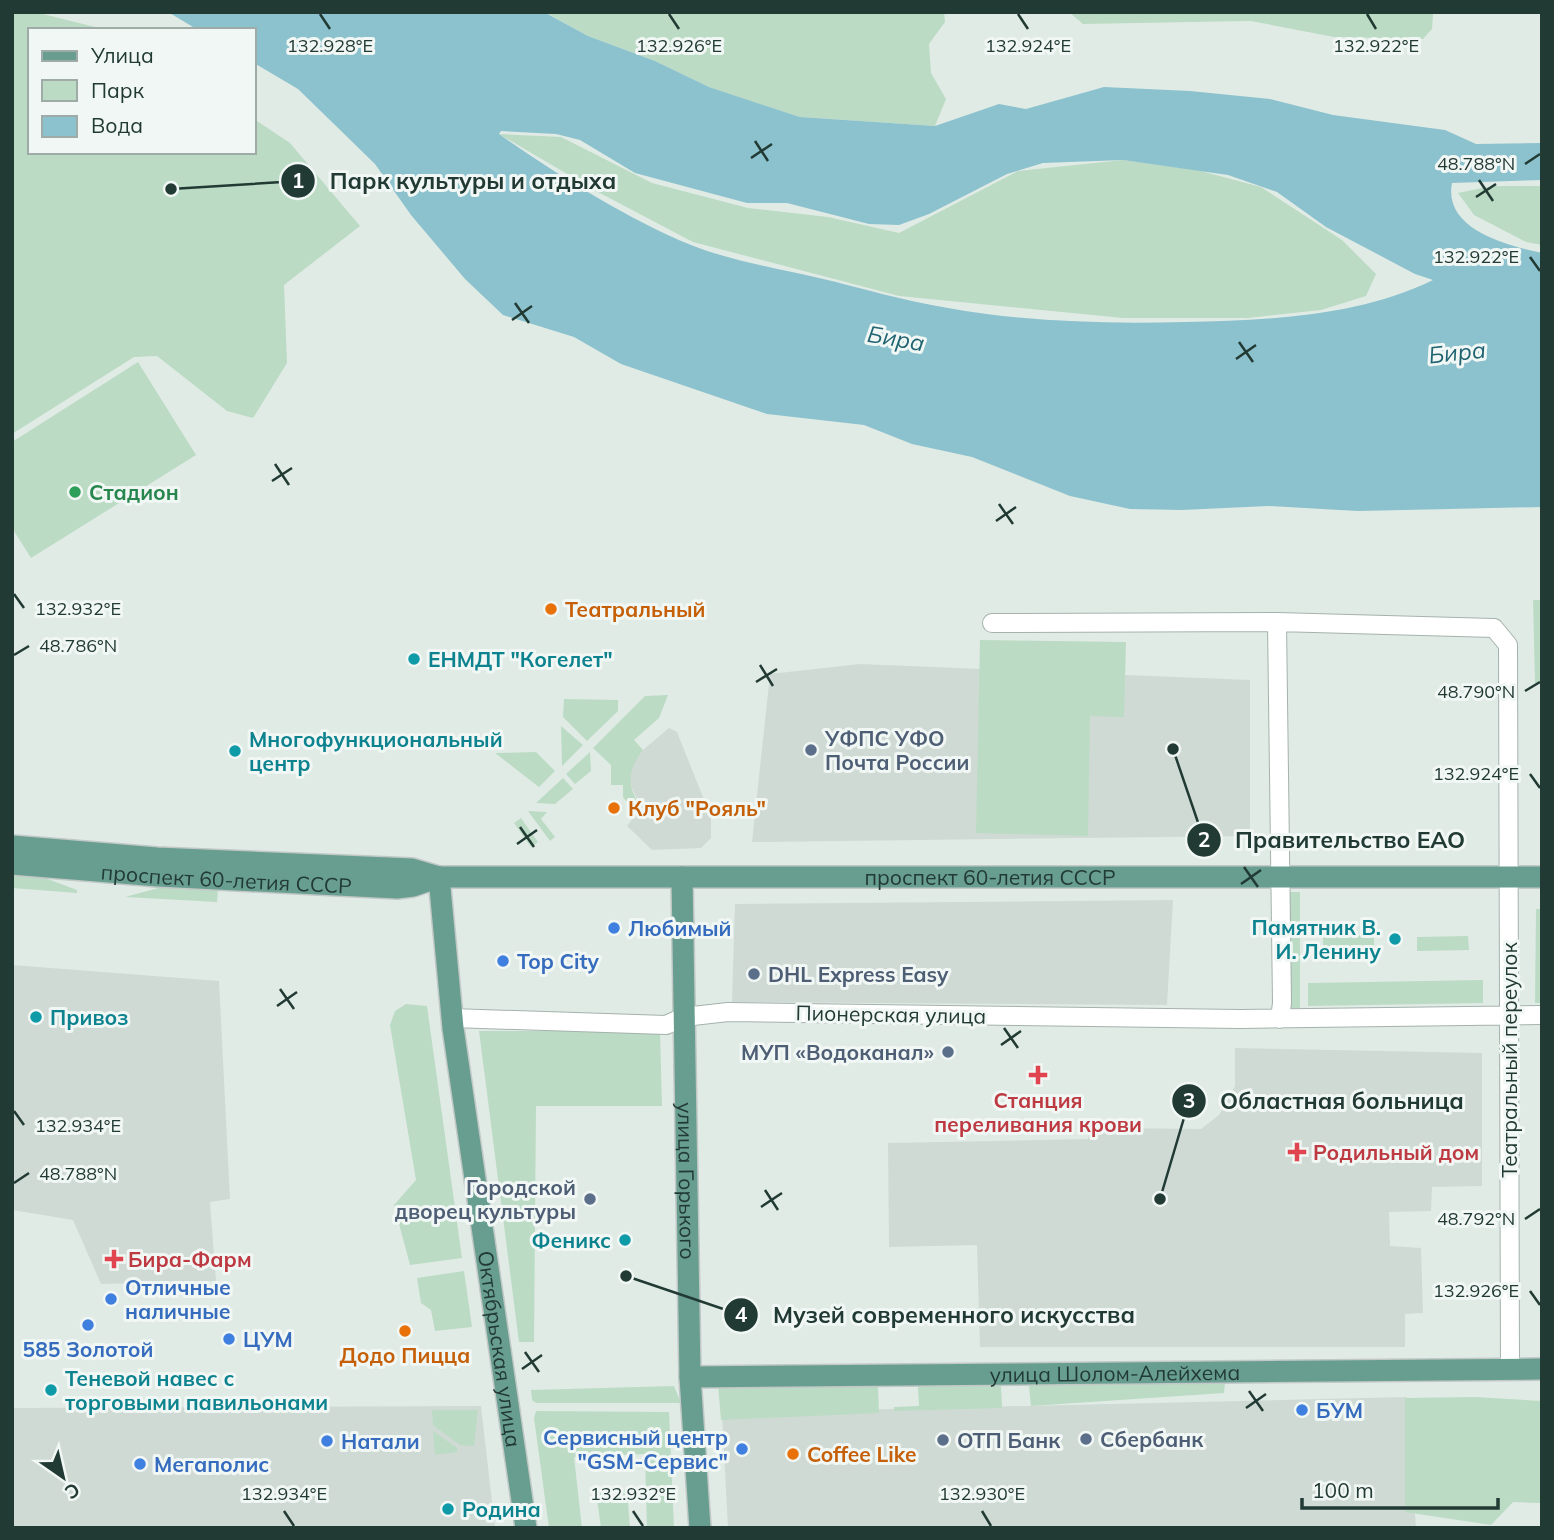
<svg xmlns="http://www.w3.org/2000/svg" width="1554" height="1540" viewBox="0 0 1554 1540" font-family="Mulish,sans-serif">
<rect width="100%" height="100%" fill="#e1ebe6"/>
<path fill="#cfdad5" d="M860,664l390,16v156l-498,6 18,-168z
M669,728l8,4 34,85v21l-10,10 -49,2 -25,-24 14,-18 -12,-27 1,-12 13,-19z
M1173,900l-6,105 -435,-3 3,-98z
M12,965l207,16 11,218 -20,3 6,79 -115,3 -28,-64 -61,-10z
M1235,1048l247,5v133l-50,1 -1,24 -42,1 1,34 31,2 2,65 -18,1v33h-425l-3,-102 -88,2 -1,-104 200,-4 1,-9 18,-2 94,1 18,-14 16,-29z
M1407,1397l9,131h-688l-6,-115z
M481,1406l14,122h-483v-120z"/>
<path fill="#bbdbc4" d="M12,12h23l72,18h-77v122h224v-33l36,24 70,83 -76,59 3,78 -34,55 -26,-7 -70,-55 -23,1 -122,77z
M545,12h399l1,10 -16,22 2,29 15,26 -11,27 -135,-9 -91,-30 -54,-26 -67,-25z
M1069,12h364v3l-1,14 -9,10 -89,-2 -83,-16 -168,3z
M499,134l62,3 91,46 96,25 80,9 71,16 119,-62 105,-11 74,10 64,17 81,53 34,34 -10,22 -45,14 -73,8h-125l-224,-22 -206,-54 -97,-51z
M1492,186h50v59l-16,-3 -52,-27 -16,-22z
M138,362l58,93 -165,103 -19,-30v-86z
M1533,600h9v83h-7z
M980,640l146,2 -2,75 -34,-1 -2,120 -112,-3z
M668,695l-9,23 -25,22 9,10c-16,22 -17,35 -1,58l-6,5 -13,-16v-12h-12v-20l-18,-17 52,-52z
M564,699l54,1v11l-31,30 -24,-24z
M561,726l22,19 -21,21z
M536,752l19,19 -16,16 -44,-34z
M590,752l1,19 -16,13 -9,-10z
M563,778l10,11 -18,15 -19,-1z
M528,811l19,1 -6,7 14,18 -5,4z
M521,818l17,24 -7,5 -17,-24z
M12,873l33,5 32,12v3l-65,-5z
M162,887h49l7,3 -1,12 -92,-5z
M1289,892h11v116h-10z
M1536,909h6v94h-7z
M1374,935v15h-51v-14z
M1468,936l1,14 -52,1v-14z
M1483,980v23l-175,3v-23z
M406,1004l21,2 35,252 -52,7 -16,-60 22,-25 -26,-155 5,-14z
M479,1031h181l2,75h-126l-2,236h-15z
M464,1271l8,56 -37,4 -4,-21 -10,-7 -4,-25z
M1221,1380l4,3 -1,10 -193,13 -2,-20 5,-4z
M718,1385l160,1 1,27 -158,7z
M893,1385h108l1,23 -108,3v-4l25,-1 -1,-19z
M674,1386l7,17h-145l-4,-3 -1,-10z
M1475,1397l67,4v102l-29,-1 -22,23 -86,-13v-114z
M432,1410h46l-4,36 -14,-1 -27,-20z
M536,1411l133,1 5,116h-27l-2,-74 -71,3 8,71h-33l-15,-110z
M433,1431l24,17v4l-22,3z
M627,1489l3,39h-29l-5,-36z"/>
<path fill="#8cc2cd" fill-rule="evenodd" d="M168,12h376l44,24 67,25 54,26 91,30 135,9 64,-22 27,5 78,-22 86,4 80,8 63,16 112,15 31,14 66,-1v37l-90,3c-9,46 54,62 90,70v254l-184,4 -90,-5 -86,4 -52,-1 -60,-13 -98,-39 -60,-13 -48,-19 -97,-11 -146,-50 -47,-27 -71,-22 -38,-36 -54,-64 -36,-51 -77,-75 -44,-26v-33h-56zM501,131l55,3 24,6 55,33 112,30h40l82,21 30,1 30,-11 78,-40 36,-11 80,-3 105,15 49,17 49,35 89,47 18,6c-76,37 -165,40 -248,42 -80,2 -159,0 -237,-14 -44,-7 -86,-20 -129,-30 -42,-10 -88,-17 -128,-33 -64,-26 -135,-71 -192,-111z"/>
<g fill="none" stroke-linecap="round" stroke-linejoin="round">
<g stroke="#a4b2ad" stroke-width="20">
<path id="minor" d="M1277,622l5,381 -2,16
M992,623l285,-1 217,6 14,17 2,724
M452,1018l214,7 18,-8 44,-5 513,7 301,-4"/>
</g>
<g stroke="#c1c8c6" stroke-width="24">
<g id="major">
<path id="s1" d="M12,846l145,12 255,11 27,8h1103"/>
<path id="s2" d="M12,864l146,12 239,12 16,-2 26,-9"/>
<path id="s3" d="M439,877l14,151 73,500"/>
<path id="s4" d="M682,877l8,500 10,151"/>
<path id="s5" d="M690,1377l852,-8"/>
</g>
</g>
<use href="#minor" stroke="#fff" stroke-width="18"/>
<use href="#major" stroke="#689e90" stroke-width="21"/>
</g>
<path fill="none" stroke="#223a34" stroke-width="2.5" d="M320,14l10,15M669,14l10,15M1018,14l10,15M1367,14l9,15M755,141l13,20M751,158l21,-14M1525,164l15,-10M1479,180l14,21M1476,197l20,-13M1530,257l10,14M515,303l14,20M512,320l20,-14M1239,342l14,20M1236,359l20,-14M275,464l14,21M272,481l20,-13M999,504l14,20M996,521l20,-14M14,594l10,14M14,655l15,-9M760,665l13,21M756,682l21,-13M1525,691l15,-9M1530,774l10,14M520,827l14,20M517,844l20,-14M1244,867l14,20M1241,884l20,-14M280,989l14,20M277,1006l20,-14M1004,1028l14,20M1001,1045l20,-14M14,1111l10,14M14,1183l15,-10M765,1190l13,20M761,1207l21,-14M1525,1219l15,-10M1530,1291l10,14M525,1352l14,20M522,1369l20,-14M1249,1391l14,20M1246,1408l20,-14M284,1511l10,15M633,1511l10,15M982,1511l9,15"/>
<circle fill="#2e9e5b" stroke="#f1f7f4" stroke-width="2.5" cx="75" cy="492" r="7"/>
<g fill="#e8710a" stroke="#f1f7f4" stroke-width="2.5">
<circle cx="551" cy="609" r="7"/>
<circle cx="614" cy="808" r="7"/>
<circle cx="405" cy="1331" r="7"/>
<circle cx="793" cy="1454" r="7"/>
</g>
<g fill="#0f9aa8" stroke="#f1f7f4" stroke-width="2.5">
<circle cx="414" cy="659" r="7"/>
<circle cx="235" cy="751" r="7"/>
<circle cx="1395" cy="939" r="7"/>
<circle cx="36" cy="1017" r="7"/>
<circle cx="625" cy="1240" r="7"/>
<circle cx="51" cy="1390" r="7"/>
<circle cx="448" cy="1509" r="7"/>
</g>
<g fill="#5c6f8a" stroke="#f1f7f4" stroke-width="2.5">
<circle cx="811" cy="750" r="7"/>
<circle cx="754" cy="974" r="7"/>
<circle cx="948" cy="1052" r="7"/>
<circle cx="590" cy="1199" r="7"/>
<circle cx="1086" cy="1439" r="7"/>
<circle cx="943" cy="1440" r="7"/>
</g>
<g fill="#3f7fe0" stroke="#f1f7f4" stroke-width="2.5">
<circle cx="614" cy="928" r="7"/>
<circle cx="503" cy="961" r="7"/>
<circle cx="111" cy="1299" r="7"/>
<circle cx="88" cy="1325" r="7"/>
<circle cx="229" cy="1339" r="7"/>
<circle cx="1302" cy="1410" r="7"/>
<circle cx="327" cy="1441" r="7"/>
<circle cx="742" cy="1449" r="7"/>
<circle cx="140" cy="1464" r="7"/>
</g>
<g fill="#e0444e" stroke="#f1f7f4" stroke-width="2.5">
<path d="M1034.5 1064.5h7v7h7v7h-7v7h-7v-7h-7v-7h7z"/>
<path d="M1293.5 1141.5h7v7h7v7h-7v7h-7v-7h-7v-7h7z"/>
<path d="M110.5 1248.5h7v7h7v7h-7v7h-7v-7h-7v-7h7z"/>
</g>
<g text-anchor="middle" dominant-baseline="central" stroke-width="6" stroke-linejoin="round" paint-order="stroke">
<g font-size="21" font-weight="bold" fill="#27864d" stroke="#f1f7f4" text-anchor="start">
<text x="89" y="492">Стадион</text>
</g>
<g font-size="21" font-weight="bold" fill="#c56008" stroke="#f1f7f4" text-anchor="start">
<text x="565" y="609">Театральный</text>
<text x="628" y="808">Клуб "Рояль"</text>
<text x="405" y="1355" text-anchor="middle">Додо Пицца</text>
<text x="807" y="1454">Coffee Like</text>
</g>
<g font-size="21" font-weight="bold" fill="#0d838f" stroke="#f1f7f4" text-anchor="start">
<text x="428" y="659">ЕНМДТ "Когелет"</text>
<text x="249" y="739">Многофункциональный<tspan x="249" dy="24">центр</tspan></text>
<text x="1381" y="927" text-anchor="end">Памятник В.<tspan x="1381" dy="24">И. Ленину</tspan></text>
<text x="50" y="1017">Привоз</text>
<text x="611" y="1240" text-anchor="end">Феникс</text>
<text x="65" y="1378">Теневой навес с<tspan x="65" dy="24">торговыми павильонами</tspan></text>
<text x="462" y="1509">Родина</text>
</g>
<g font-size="21" font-weight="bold" fill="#4e5e75" stroke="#f1f7f4" text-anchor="start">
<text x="825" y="738">УФПС УФО<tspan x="825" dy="24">Почта России</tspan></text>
<text x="768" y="974">DHL Express Easy</text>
<text x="934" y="1052" text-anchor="end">МУП «Водоканал»</text>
<text x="576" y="1187" text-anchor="end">Городской<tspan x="576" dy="24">дворец культуры</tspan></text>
<text x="1100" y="1439">Сбербанк</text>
<text x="957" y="1440">ОТП Банк</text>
</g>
<g font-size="21" fill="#223a34" stroke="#f1f7f4">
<text stroke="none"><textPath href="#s1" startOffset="980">проспект 60-летия СССР</textPath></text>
<text stroke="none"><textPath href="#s2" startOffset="215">проспект 60-летия СССР</textPath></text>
<text transform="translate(891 1014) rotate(1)">Пионерская улица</text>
<text transform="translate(1509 1060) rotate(-90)">Театральный переулок</text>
<text stroke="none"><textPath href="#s4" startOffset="304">улица Горького</textPath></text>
<text stroke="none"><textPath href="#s3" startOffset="476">Октябрьская улица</textPath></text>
<text stroke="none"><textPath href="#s5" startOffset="425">улица Шолом-Алейхема</textPath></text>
</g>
<g font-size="21" font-weight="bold" fill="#366cbe" stroke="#f1f7f4" text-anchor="start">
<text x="628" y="928">Любимый</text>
<text x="517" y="961">Top City</text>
<text x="125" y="1287">Отличные<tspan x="125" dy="24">наличные</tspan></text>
<text x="243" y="1339">ЦУМ</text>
<text x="88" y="1349" text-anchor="middle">585 Золотой</text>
<text x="1316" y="1410">БУМ</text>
<text x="728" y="1437" text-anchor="end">Сервисный центр<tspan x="728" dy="24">"GSM-Сервис"</tspan></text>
<text x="341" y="1441">Натали</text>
<text x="154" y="1464">Мегаполис</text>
</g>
<g font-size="21" font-weight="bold" fill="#be3a42" stroke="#f1f7f4" text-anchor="start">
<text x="1038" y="1100" text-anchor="middle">Станция<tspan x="1038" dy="24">переливания крови</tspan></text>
<text x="1313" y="1152">Родильный дом</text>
<text x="128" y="1259">Бира-Фарм</text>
</g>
<g font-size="23" font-style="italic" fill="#206472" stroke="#f1f7f4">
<text transform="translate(896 338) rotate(10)">Бира</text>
<text transform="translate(1457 352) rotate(-6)">Бира</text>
</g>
</g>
<g font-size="18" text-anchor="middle" fill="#223a34" stroke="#f1f7f4" stroke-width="6" stroke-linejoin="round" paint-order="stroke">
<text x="330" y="52">132.928°E</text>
<text x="679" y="52">132.926°E</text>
<text x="1028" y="52">132.924°E</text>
<text x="1376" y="52">132.922°E</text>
<text x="1476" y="170">48.788°N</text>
<text x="1476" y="263">132.922°E</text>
<text x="78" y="615">132.932°E</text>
<text x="78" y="652">48.786°N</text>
<text x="1476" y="698">48.790°N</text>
<text x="1476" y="780">132.924°E</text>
<text x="78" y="1132">132.934°E</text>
<text x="78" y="1180">48.788°N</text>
<text x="1476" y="1225">48.792°N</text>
<text x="1476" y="1297">132.926°E</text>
<text x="284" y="1500">132.934°E</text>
<text x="633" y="1500">132.932°E</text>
<text x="982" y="1500">132.930°E</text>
</g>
<path fill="none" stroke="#223a34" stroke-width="2.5" d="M171 189L298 181M1173 749L1204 840M1160 1199L1189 1101M626 1276L741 1315"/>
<g fill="#223a34" stroke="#f1f7f4" stroke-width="2.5">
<circle cx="171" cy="189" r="7"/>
<circle cx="1173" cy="749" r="7"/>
<circle cx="1160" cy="1199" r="7"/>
<circle cx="626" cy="1276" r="7"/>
<circle cx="298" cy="181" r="18"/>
<circle cx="1204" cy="840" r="18"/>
<circle cx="1189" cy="1101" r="18"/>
<circle cx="741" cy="1315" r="18"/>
</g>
<g font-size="21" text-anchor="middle" font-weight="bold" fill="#fff">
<text x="298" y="188">1</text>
<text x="1204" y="847">2</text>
<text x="1189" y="1108">3</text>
<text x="741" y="1322">4</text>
</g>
<g font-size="23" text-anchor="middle" font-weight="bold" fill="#223a34" stroke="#f1f7f4" stroke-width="6" stroke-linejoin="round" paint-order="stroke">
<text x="473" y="189">Парк культуры и отдыха</text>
<text x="1350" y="848">Правительство ЕАО</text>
<text x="1342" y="1109">Областная больница</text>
<text x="954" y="1323">Музей современного искусства</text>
</g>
<rect width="1554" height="1540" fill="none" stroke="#223a34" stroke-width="28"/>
<rect x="28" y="28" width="228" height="126" fill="#f1f7f4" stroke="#9eaba7" stroke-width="2"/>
<rect x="42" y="51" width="35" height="10" fill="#689e90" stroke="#9eaba7" stroke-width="2"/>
<text x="91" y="63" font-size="21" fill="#223a34">Улица</text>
<rect x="42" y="80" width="35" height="21" fill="#bbdbc4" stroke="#9eaba7" stroke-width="2"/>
<text x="91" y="98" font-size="21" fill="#223a34">Парк</text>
<rect x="42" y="116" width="35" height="21" fill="#8cc2cd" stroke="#9eaba7" stroke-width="2"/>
<text x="91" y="133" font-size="21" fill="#223a34">Вода</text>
<g transform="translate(63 1477) rotate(146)" stroke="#f1f7f4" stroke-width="5" paint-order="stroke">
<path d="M0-5L12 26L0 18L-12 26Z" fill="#223a34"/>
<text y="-10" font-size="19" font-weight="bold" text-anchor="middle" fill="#223a34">С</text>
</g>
<path d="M1302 1498v10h196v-10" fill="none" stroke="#223a34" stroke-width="3.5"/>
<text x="1312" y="1498" font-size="21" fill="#223a34" stroke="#f1f7f4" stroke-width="5" paint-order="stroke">100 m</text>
</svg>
